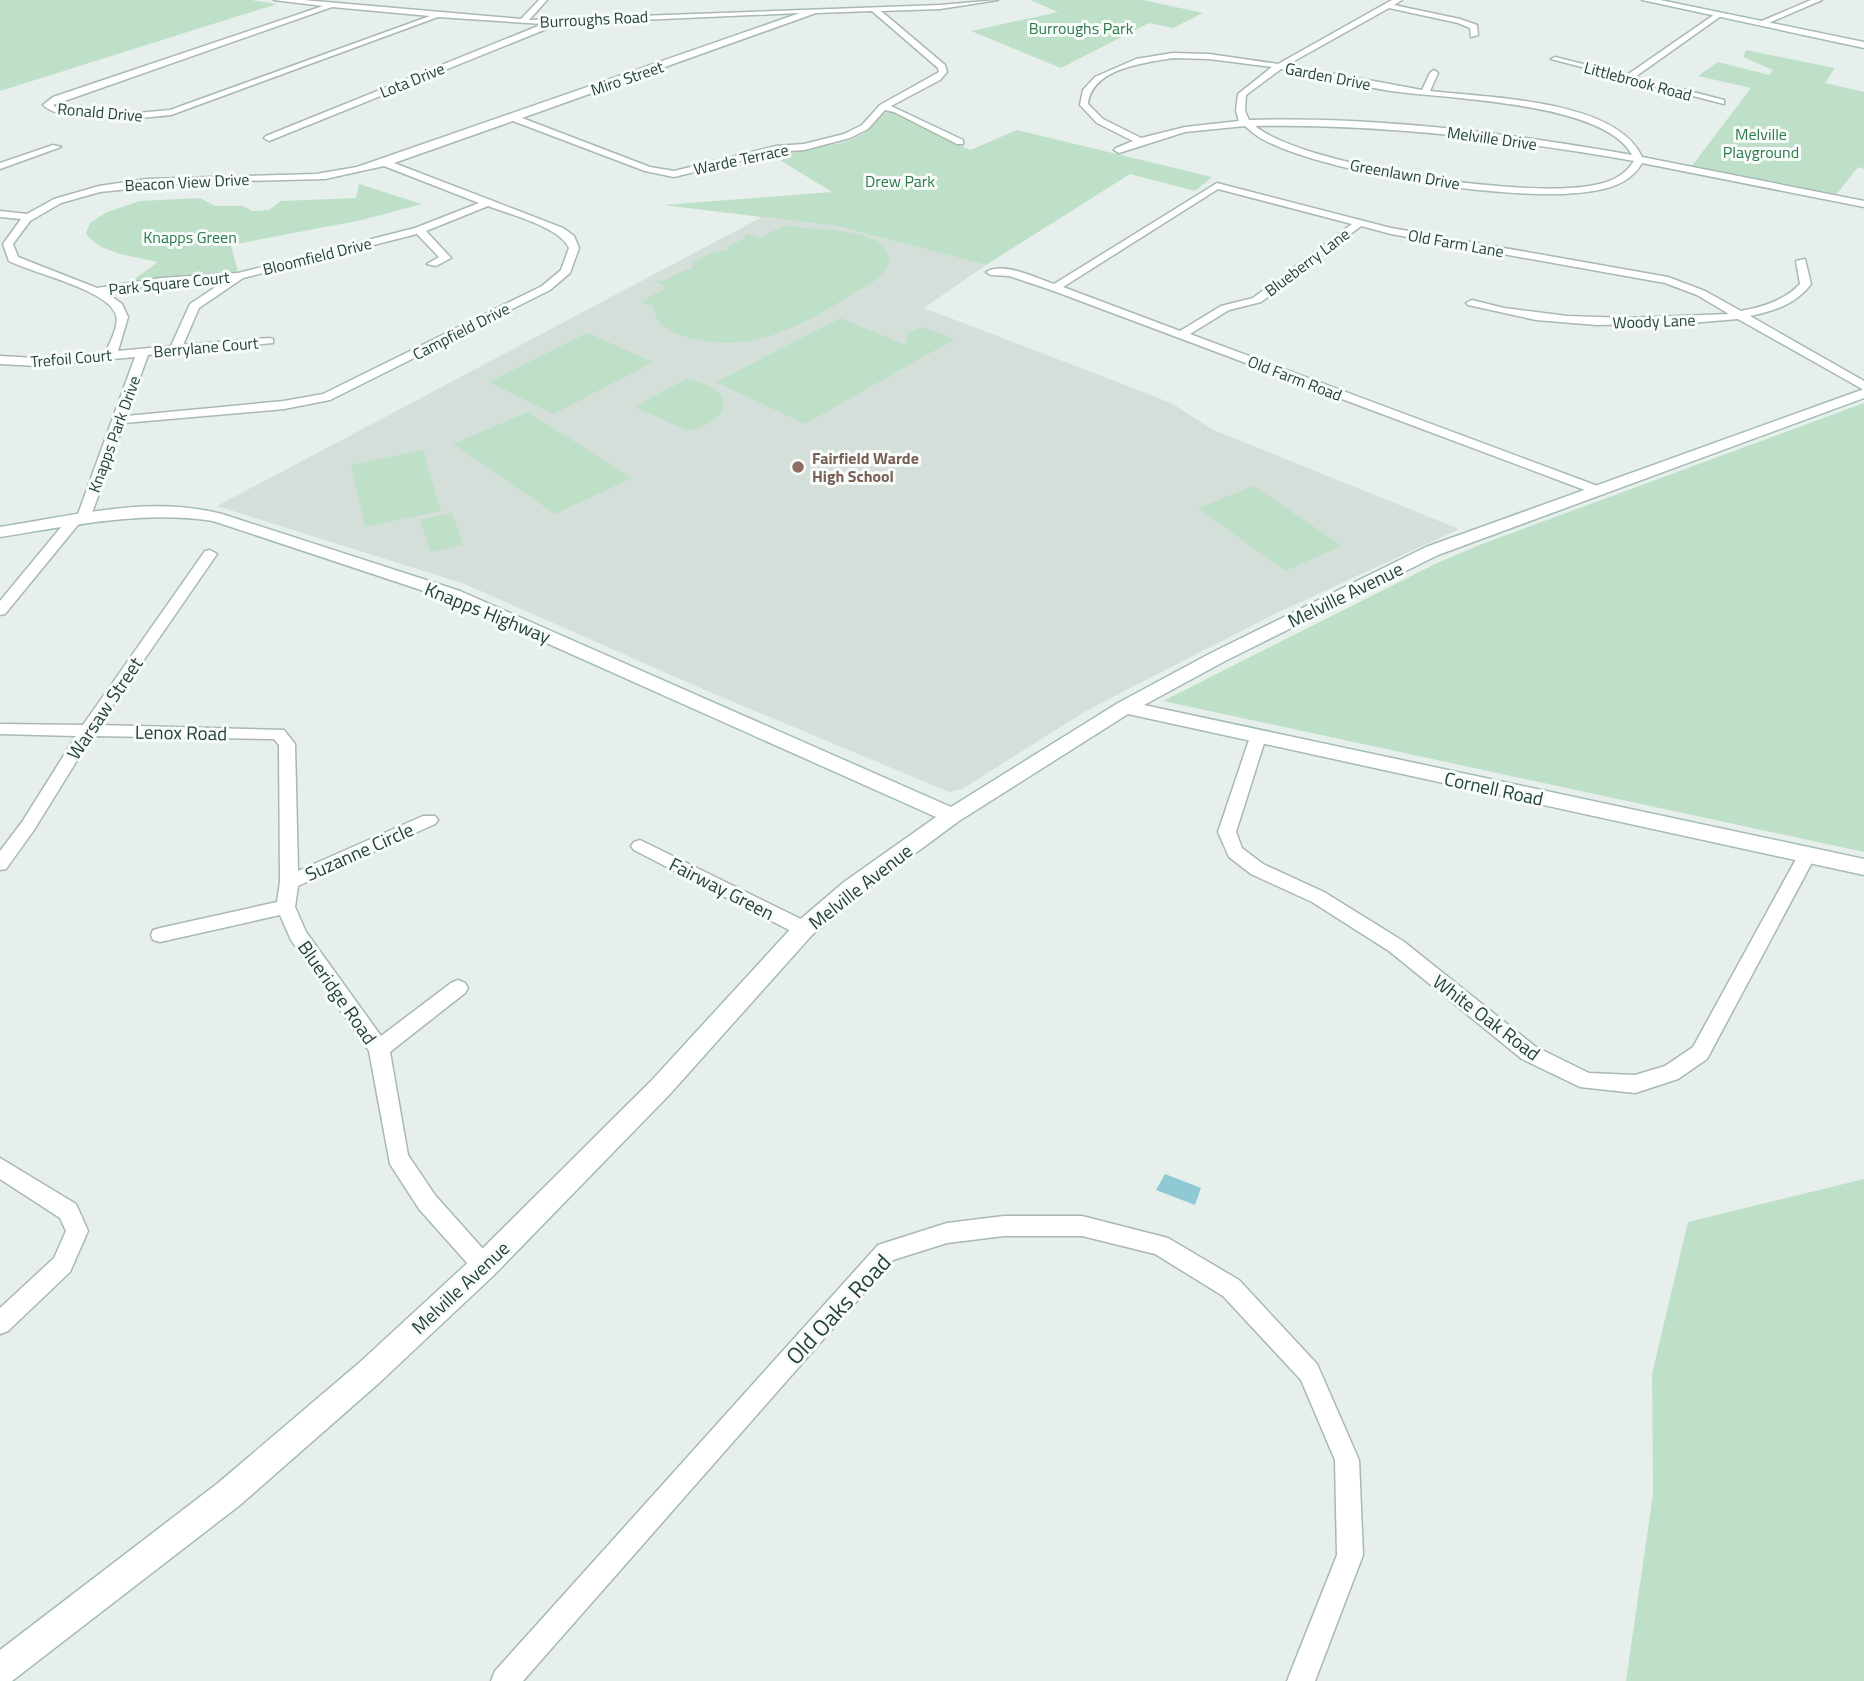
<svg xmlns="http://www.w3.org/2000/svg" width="1864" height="1681" viewBox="0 0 1864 1681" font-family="'Titillium Web',sans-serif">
<rect width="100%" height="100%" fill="#e6efeb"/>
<path fill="#d4dfda" d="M762,217l75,9 149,39 -62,43 217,83 32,13 38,25 248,100 -178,82 -149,76 -46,24 -124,78 -13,3 -244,-102 -240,-106 -248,-78z"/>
<path fill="#bfe0c8" d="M0,0h251l26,4 -277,87z
M1030,0h113l60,13 -30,15 -24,-5 -88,45 -90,-37 87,-19z
M1746,50l89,18 -10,15 39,9v77l-6,-2 -23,29 -144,-29 60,-79 -53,-12 20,-14 51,13 4,-5 -30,-13z
M888,112l13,2 69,36 47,-20 195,47 -17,14 -65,-17 -144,91 -149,-39 -174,-21 169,-13 -62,-38c36,-10 91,-1 111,-40z
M359,184l63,20 -60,16 -131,25 7,27 -106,9 26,-19c-21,-5 -61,-9 -72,-29l4,-10 17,-11 33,-11 60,-3 15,8h28l9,5 17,-1 12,-9 75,-3z
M785,225c22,7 113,-1 103,41 -8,15 -27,23 -42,32 -53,33 -102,58 -166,37 -14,-5 -26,-13 -26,-29l-13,-4 26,-15 -12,-5 4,-2 4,1 24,-12 4,1 3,-5 -2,-2 21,-11 15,-2 -2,-2 20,-10 -2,-2 4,-2 12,4z
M841,318l65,27 1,-12 15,-6 33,12 -150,85 -89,-42z
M588,333l65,29 -99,52 -65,-32z
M686,379c50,9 50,39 2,52l-53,-24z
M1864,403v449l-701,-151 274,-138 45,-19z
M528,412l104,66 -77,36 -102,-70z
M423,450l18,61 -76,16 -14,-62z
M1254,486l88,60 -57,25 -87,-63z
M452,513l11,32 -32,7 -11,-32z
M1864,1179v502h-238l27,-187 -1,-120 36,-152z"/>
<path fill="#8ec9d4" d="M1165,1174l36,14 -6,17 -39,-15z"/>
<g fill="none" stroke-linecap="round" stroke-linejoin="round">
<g stroke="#a8b8b2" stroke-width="3">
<path id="street" d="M274,0h29l218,19 18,-19h8l-18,20 411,-15 58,-5 -58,9 -59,2 64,54 2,7 -7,8 -49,26 72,34v4h-6l-63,-32 -9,-2 -17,19 -18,9 -46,12 -28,2 -102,25 -29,-6 -132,-50 -119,42 169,65 11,8 5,12 -9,25 -20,17 -220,110 -46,9 -160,14 -33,93 -9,4 -77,94 -5,1v-14l71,-86 7,-1 57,-157 -98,9 -37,-2v-8l37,2 69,-6c4,-11 13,-25 10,-37 -7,-25 -84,-42 -107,-54l-6,-17 18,-25 -21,-2v-6l27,3 27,-15 45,-13 48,-7 169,-5 41,-7 443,-154 -251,11v4l-280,113 -5,-3 2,-2 277,-112 -105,-7 -267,98c-30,3 -106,11 -128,-10l10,-8 270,-91zM332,7l98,9 -260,94 -43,4 -68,-4 -6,-5zM872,11l66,57 1,4 -59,33 -18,20 -18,9 -40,10 -28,2 -102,25 -24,-4 -128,-49 294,-105zM384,166l95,37 -64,25 -177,45 -77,5 -64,10 -79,-31 -5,-13 17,-23 31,-18 39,-11 96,-10 129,-3zM488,206c21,8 72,21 81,42l-8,22 -19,16 -219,108 -39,7 -158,15 22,-61 125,-12v-4l-4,-1 -86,7 16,-37 44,-30 174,-44 22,23 -12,7 9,2 15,-8 -25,-27zM226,280l-36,24 -19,42 -53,5 10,-34 -6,-13 -15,-11 54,-9z
M1392,0h10l-8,5 66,14 17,6 1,10 -7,2 -1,-9 -12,-5 -69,-15 -102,57 135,25 8,-17 4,-3 4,3 -8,18c57,7 186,8 212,66l222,44v6l-222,-44c-10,18 -29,25 -49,28 -72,13 -267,-17 -331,-52 -6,-3 -12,-9 -17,-13l-60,6 -66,21 -5,-3 2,-2 17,-7 -36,-18 -17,-18 3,-15 12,-13 41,-18 37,-6 36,1 69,10zM1173,58l36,1 63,8 -34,27 -2,17 3,10 -54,6 -44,11 -38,-19 -15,-15c4,-36 56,-41 85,-46zM1281,69c37,7 73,16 110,22 57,8 214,11 241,64 -126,-22 -255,-39 -383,-35l-4,-9 1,-16zM1255,126c128,-2 253,13 379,35 -8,13 -21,20 -35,23 -63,17 -294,-17 -344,-58z
M1811,0h11l-58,25 -7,-2z
M1718,12l3,4 -86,61 89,23v4l-173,-45 4,-2 72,18z
M53,145l8,2 -61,22v-6z
M1217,183l174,45 277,49 37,14 36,20c22,-4 44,-11 59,-27l-4,-23 9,-2 6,25c-15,20 -37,27 -61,32l114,65v9l-126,-71 -48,4 -93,2 -61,-5 -68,-15 -2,-2 6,-3 32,8 63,8 61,2 101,-4 -32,-19 -32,-12 -274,-49 -30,-8 -100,76 -32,8 -39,24 413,154v6l-5,1 -547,-205 -42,-14 -18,-1 -5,-3c17,-11 50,6 68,12zM1218,189l134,35 -99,74 -32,8 -41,25 -117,-44z
M210,550l7,4 -118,171 185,5 11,14 3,127 125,-55h12l3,4 -3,4 -137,62 -3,21 11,25 75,104 70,-53 7,-3 7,3 3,5 -3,5 -75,59 18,103 27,40 57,64 3,7 -3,7 -8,3 -8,-3 -57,-64 -29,-45 -21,-113 -78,-111 -11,-25 -120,27 -7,-2 -2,-5 2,-5 7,-2 117,-26 3,-20 -1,-137 -5,-6 -182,-3 -58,94 -28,39 -6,1v-19l22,-29 54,-86 -76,-2v-10l83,1 122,-174z
M1258,732l8,5 -30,95 6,16 21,16 61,28 79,49 133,106 53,26 46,2 30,-9 28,-19 108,-197h12l3,5 -109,204 -29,20 -43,14 -55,-6 -58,-28 -133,-108 -77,-49 -61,-28 -22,-17 -11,-25 32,-95z
M640,840l171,84 2,5 -2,5h-14l-163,-84 -3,-4 3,-4z
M0,1158l76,46 12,27 -18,41 -62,59 -8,3v-26l54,-50 12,-27 -6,-13 -60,-39z
M1004,1216h78l86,22 71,42 78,84 42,96 4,95 -48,126h-28l50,-126 -2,-95 -34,-80 -78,-84 -68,-42 -73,-18h-78l-57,7 -54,17 -370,421h-32l4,-10 383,-426 69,-22z"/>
</g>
<g stroke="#a4bbb3" stroke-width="3">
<path id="secondary" d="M1642,0h18l204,42v6z
M1864,389v9l-426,157 -213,106 -81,44 720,154v16l-736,-161 -169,107 -99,73 -48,41 -142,159 -176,181 -115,108 -139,122 -228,176h-12v-31l218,-167 141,-120 115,-106 178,-177 144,-157 48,-41 92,-65 -488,-218 -235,-78c-73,-11 -141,5 -213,16v-10c73,-11 148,-32 222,-13l238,77 491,216 167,-104 93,-50 215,-106z"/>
</g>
<use href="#street" fill="#fff" fill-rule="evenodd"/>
<use href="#secondary" fill="#fff" fill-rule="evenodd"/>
</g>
<circle fill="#8d6e63" stroke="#f7fbf9" stroke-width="2.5" cx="798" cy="467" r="7"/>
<g text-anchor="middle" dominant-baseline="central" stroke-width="6" stroke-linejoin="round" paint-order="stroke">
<g font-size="16" fill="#24423a" stroke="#f7fbf9">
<text transform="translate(594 19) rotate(-3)">Burroughs Road</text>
<text transform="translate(1328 76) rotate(11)">Garden Drive</text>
<text transform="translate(627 78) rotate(-19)">Miro Street</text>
<text transform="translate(412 80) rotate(-22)">Lota Drive</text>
<text transform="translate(1638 81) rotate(15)">Littlebrook Road</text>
<text transform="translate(100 112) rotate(5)">Ronald Drive</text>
<text transform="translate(1492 138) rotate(8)">Melville Drive</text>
<text transform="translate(741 159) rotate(-12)">Warde Terrace</text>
<text transform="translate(1405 174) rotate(10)">Greenlawn Drive</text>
<text transform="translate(187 182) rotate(-3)">Beacon View Drive</text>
<text transform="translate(1456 243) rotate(10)">Old Farm Lane</text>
<text transform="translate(317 256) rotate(-14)">Bloomfield Drive</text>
<text transform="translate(1307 262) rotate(-37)">Blueberry Lane</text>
<text transform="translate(169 283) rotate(-6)">Park Square Court</text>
<text transform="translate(1654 321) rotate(-2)">Woody Lane</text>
<text transform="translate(461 331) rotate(-27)">Campfield Drive</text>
<text transform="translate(206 347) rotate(-5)">Berrylane Court</text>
<text transform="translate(71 358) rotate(-5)">Trefoil Court</text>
<text transform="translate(1295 378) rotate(21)">Old Farm Road</text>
<text transform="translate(114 434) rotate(-70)">Knapps Park Drive</text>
</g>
<g font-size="16" fill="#2d7a4b" stroke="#f7fbf9">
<text x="1081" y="28">Burroughs Park</text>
<text x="1761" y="134">Melville<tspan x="1761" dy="18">Playground</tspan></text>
<text x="900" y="181">Drew Park</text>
<text x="190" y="237">Knapps Green</text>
</g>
<g font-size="16" font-weight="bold" fill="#785e54" stroke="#f7fbf9" text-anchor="start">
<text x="812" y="458">Fairfield Warde<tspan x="812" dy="18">High School</tspan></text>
</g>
<g font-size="19" fill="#24423a" stroke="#f7fbf9">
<text transform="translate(1345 594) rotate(-26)">Melville Avenue</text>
<text transform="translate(488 612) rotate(22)">Knapps Highway</text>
<text transform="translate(104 708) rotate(-56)">Warsaw Street</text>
<text transform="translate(181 732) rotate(1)">Lenox Road</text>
<text transform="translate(1494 788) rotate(12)">Cornell Road</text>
<text transform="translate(359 851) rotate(-24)">Suzanne Circle</text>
<text transform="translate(860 886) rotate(-38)">Melville Avenue</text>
<text transform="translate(722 888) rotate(27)">Fairway Green</text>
<text transform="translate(338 992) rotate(55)">Blueridge Road</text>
<text transform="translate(1487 1017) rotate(37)">White Oak Road</text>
<text transform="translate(460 1287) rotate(-43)">Melville Avenue</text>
</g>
<g font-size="23" fill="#24423a" stroke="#f7fbf9">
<text transform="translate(838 1309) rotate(-47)">Old Oaks Road</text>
</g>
</g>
</svg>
